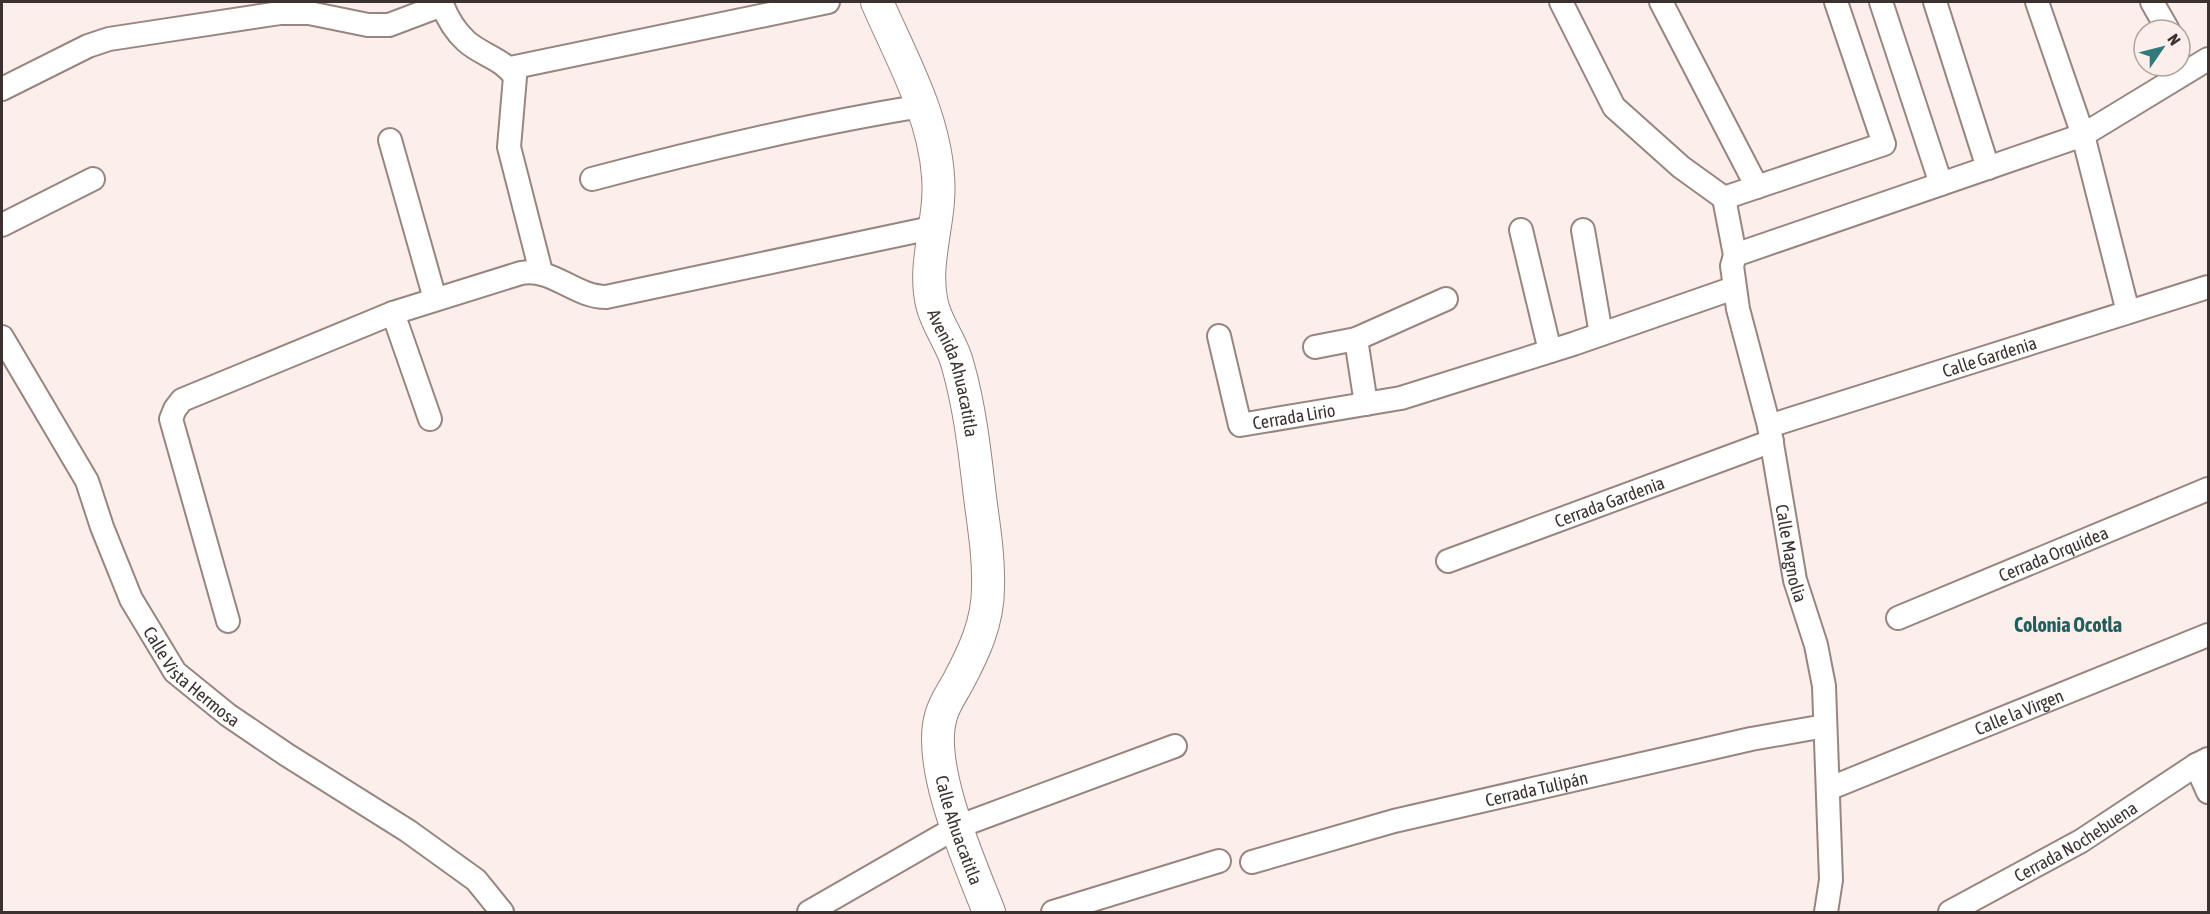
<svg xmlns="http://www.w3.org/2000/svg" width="2210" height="914" viewBox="0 0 2210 914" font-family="'Asap Condensed',sans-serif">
<rect width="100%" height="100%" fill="#fcefeb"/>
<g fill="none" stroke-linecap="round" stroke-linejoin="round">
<g stroke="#99857f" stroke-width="26">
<g id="street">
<path d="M441,2c5,13 14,29 25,39 15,14 38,18 49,36l-6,70 32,125"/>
<path d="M1561,2l53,105 67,60 43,31"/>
<path d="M1661,2l96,185"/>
<path d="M1881,2l60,182"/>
<path d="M1935,2l53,166"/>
<path d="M2037,2l46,133 45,177"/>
<path d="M2152,2l16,28"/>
<path d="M510,68l318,-66"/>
<path d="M2,89l86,-43 21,-7 171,-26h29l59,12h21l53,-20"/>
<path d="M390,140l45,159"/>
<path d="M592,179c109,-29 219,-55 330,-73"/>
<path id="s1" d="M1724,198l11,57 -3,11 6,43 31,117 26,154 21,65 8,41 7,194 -5,32"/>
<path d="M1724,198l160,-54 -48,-142"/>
<path d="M2,225l91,-46"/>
<path d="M1521,230l29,121"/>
<path d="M1583,230l18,104"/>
<path d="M1735,255l348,-120 125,-76"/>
<path d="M393,313l37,106"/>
<path id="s2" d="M1219,336l21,89 161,-27 172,-54 161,-56"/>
<path id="s3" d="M2,337l85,144 15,46 29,72 44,73 53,43 59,40 121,76 68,49 26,32"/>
<path d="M1356,339l10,65"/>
<path d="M1315,347l41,-8 90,-40"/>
<path id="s4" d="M1769,426l439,-139"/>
<path id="s5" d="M1448,561l324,-120"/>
<path id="s6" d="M1898,618l310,-129"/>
<path d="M228,621l-57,-202 4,-10 7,-9 211,-87 128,-40c31,-6 54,24 85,24l330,-70"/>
<path d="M2196,765l12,27"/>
<path id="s7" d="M1828,789l380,-154"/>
<path id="s8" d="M1252,862l142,-41 357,-82 74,-13"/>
<path d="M809,912l148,-85 218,-81"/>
<path d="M1053,912l166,-51"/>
<path id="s9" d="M1950,912l131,-71 115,-76 12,-6"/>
</g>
</g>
<g stroke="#99857f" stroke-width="34">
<g id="secondary">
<path id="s10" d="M877,2c24,55 57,113 61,174 4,43 -16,86 -6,128 5,22 21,40 26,62 12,42 17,88 22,131 4,31 9,60 8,91 0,34 -14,64 -30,94 -6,11 -14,22 -17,34 -15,50 29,147 48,196"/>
</g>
</g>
<use href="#street" stroke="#fff" stroke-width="22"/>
<use href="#secondary" stroke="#fff" stroke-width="32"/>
</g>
<g text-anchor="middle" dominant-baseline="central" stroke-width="6" stroke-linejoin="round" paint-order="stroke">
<g font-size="18" fill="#3b3230" stroke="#fcefeb">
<text stroke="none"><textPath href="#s4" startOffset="231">Calle Gardenia</textPath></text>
<text stroke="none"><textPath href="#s10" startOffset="387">Avenida Ahuacatitla</textPath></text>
<text stroke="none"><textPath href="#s2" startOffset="146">Cerrada Lirio</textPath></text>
<text stroke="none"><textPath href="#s5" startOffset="172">Cerrada Gardenia</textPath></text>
<text stroke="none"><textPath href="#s1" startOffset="363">Calle Magnolia</textPath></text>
<text stroke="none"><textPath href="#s6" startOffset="168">Cerrada Orquídea</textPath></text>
<text stroke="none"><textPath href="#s3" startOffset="393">Calle Vista Hermosa</textPath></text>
<text stroke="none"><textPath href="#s7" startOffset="206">Calle la Virgen</textPath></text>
<text stroke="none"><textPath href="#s8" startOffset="294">Cerrada Tulipán</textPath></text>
<text stroke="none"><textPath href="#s10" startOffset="861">Calle Ahuacatitla</textPath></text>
<text stroke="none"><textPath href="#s9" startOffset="144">Cerrada Nochebuena</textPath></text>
</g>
<g font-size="20" font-weight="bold" fill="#235e5e" stroke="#fcefeb">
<text x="2068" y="624">Colonia Ocotla</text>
</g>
</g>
<rect width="2210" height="914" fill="none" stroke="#3b3230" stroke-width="6"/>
<g transform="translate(2162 48) rotate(55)"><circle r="28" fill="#fcefeb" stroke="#afa3a0" stroke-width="1.5"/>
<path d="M0-4.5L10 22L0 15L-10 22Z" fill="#307a7b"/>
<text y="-9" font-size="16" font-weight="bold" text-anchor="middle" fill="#3b3230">N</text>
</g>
</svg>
